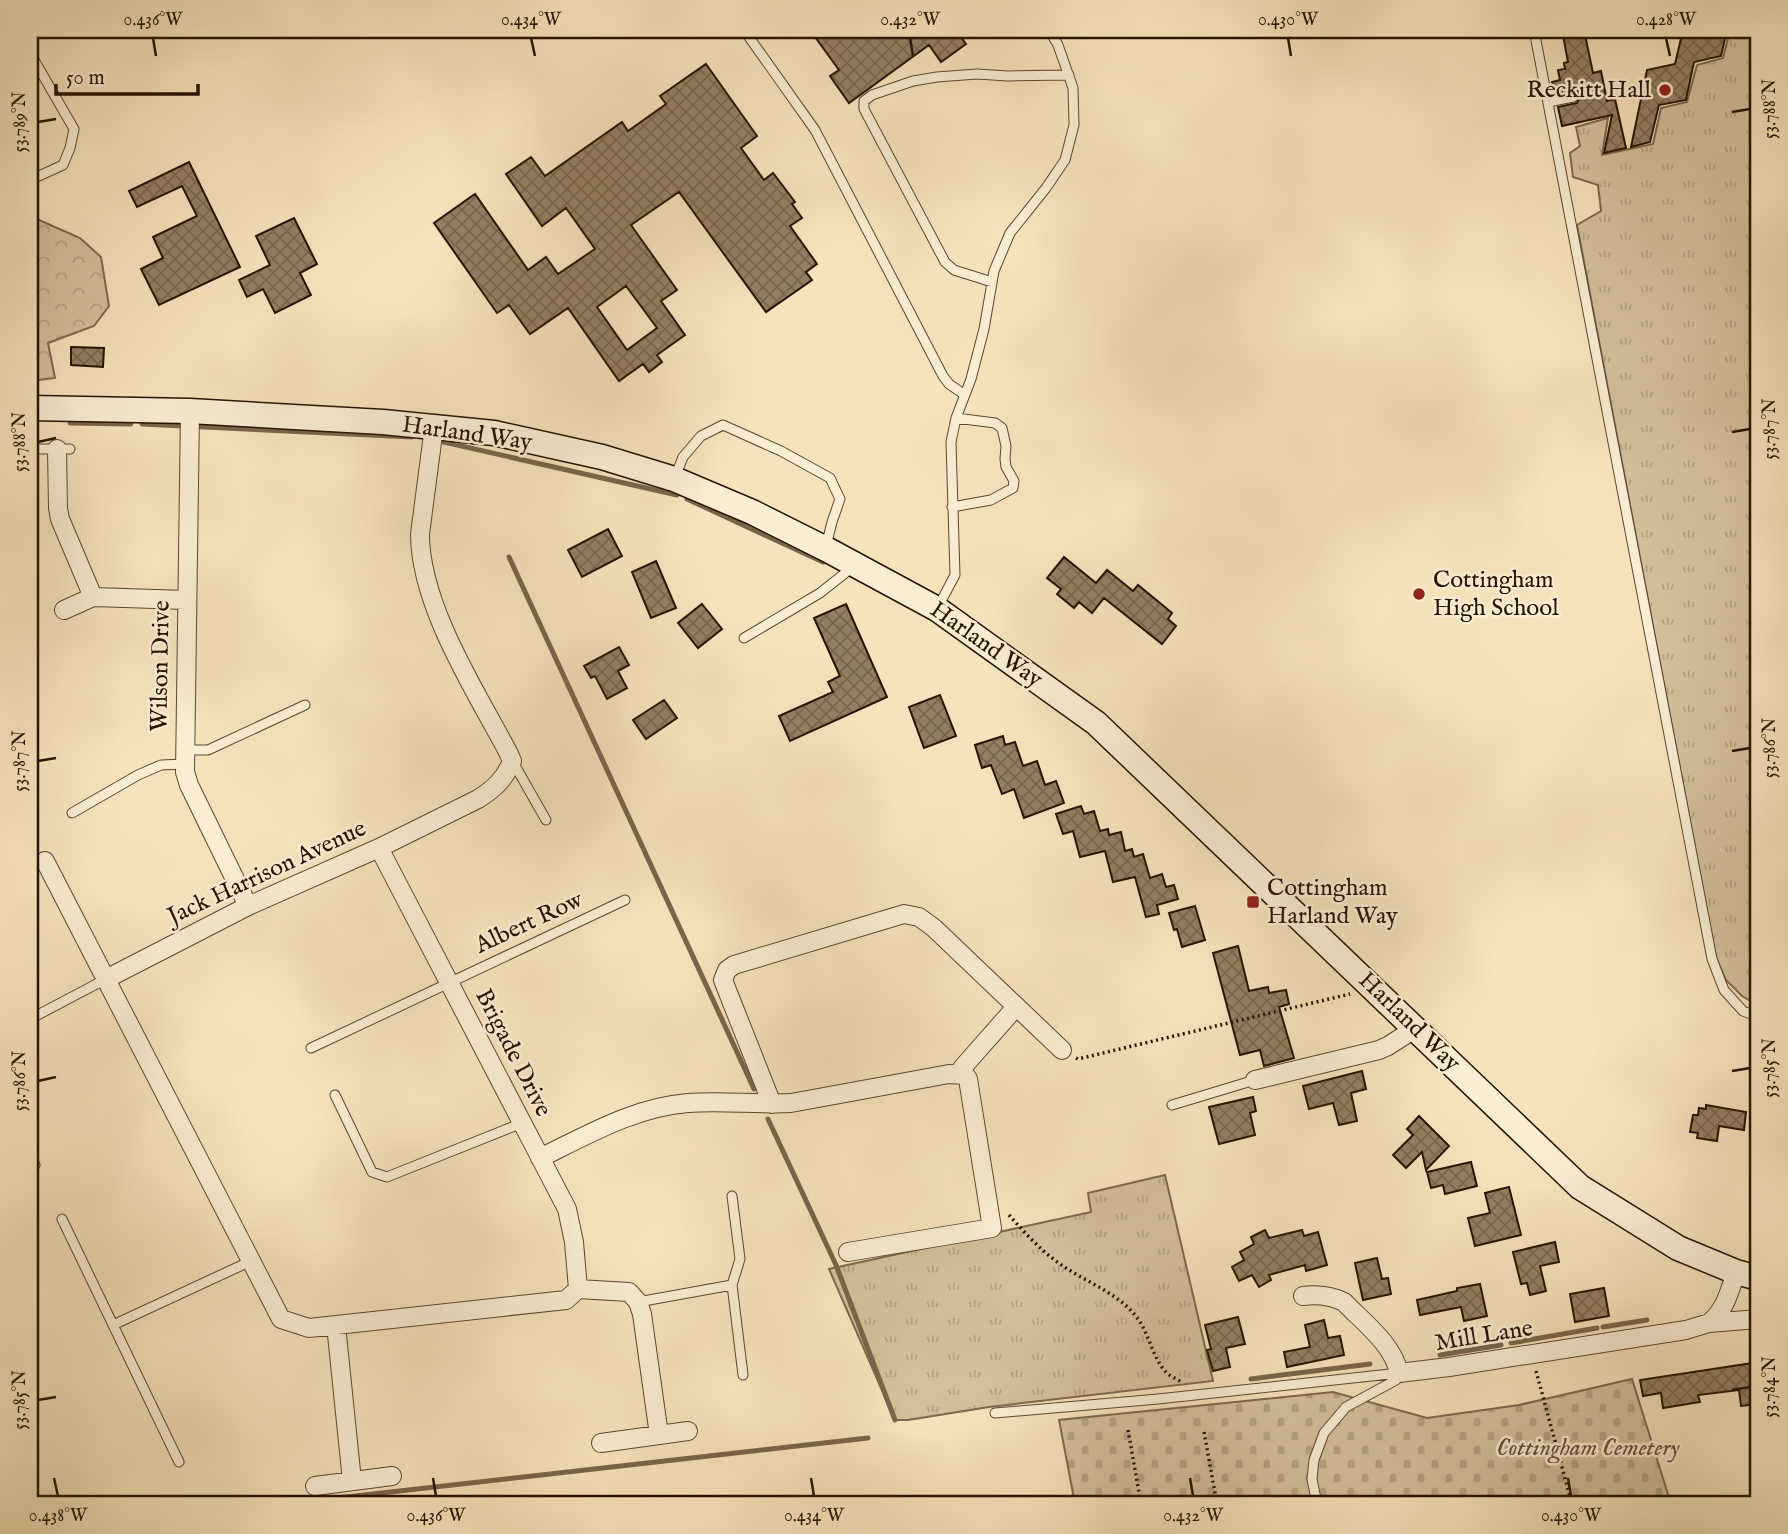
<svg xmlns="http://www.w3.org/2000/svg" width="1788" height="1534" viewBox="0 0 1788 1534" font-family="'IM FELL English',serif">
<defs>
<pattern id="grass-tufts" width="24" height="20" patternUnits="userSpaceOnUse" patternTransform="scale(1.75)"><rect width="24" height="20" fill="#d3bf9c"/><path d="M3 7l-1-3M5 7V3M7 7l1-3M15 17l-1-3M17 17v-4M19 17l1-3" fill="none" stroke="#b5a385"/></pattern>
<pattern id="forest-crowns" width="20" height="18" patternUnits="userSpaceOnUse" patternTransform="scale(1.75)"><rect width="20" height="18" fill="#d3bf9c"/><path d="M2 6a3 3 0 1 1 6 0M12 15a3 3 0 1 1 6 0" fill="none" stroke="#b5a385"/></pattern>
<pattern id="cemetery-stones" width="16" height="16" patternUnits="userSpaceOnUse" patternTransform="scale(1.75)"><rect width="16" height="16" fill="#d3bf9c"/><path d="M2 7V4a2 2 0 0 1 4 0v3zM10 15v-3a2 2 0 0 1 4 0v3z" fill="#b5a385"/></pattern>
<pattern id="building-cross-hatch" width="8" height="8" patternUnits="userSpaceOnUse" patternTransform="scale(1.75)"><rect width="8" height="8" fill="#937f62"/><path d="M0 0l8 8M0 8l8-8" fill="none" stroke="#78674e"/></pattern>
</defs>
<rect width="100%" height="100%" fill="#f6e3bc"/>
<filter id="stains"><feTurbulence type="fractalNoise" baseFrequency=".00286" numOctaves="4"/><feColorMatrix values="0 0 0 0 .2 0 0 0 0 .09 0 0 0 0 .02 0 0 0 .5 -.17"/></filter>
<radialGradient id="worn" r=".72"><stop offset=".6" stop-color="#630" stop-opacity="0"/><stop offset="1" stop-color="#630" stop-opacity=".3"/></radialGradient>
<path fill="url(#grass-tufts)" stroke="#7d684e" stroke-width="2" d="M1730,30h28v975l-16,-9 -16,-16 -10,-22 -139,-733 24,-14 -3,-26 -25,-8 -3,-24 10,-7 -4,-19 32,-9 -6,37 51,-11 8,-36 26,-6 10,-37 26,-7z
M1165,1175l48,206 -224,26 -81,13h-13l-66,-151 262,-57 -3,-19z"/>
<path fill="url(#forest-crowns)" stroke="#7d684e" stroke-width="2" d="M39,220l41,18 21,19 8,49 -15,20 -46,17 7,35 -25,3v-160z"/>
<path fill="url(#cemetery-stones)" stroke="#7d684e" stroke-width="2" d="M1632,1379l39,125h-596l-16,-84 274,-28 94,26 92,-13z"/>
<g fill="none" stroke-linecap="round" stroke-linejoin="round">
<path stroke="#79654a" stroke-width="5" d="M70,423l61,1
M142,424l270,13
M435,440l242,55
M687,499l136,63
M509,557l245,532
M768,1119l68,146 59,155
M1754,1249l4,1
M1603,1327l44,-7
M1511,1343l86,-15
M1440,1355l61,-10
M1251,1379l119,-15
M284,1504l584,-66"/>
</g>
<path fill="url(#building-cross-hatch)" stroke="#271200" stroke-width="2" fill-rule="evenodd" d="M810,30h146l10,14 -25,18 -12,-17 -80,58 -19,-27 9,-6z
M1562,30h22l9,43 8,-2 6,30 8,-2 11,49 -22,5 8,-38 -50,11 -4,-19 19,-4 3,-7 -2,-4 -3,-2 -20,4 -3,-12 8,-2 -2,-10 7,-1 -1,-6 4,-1z
M1683,30h44l-6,26 -27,6 -8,38 -27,5 -9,37 -19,5 16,-77 28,-6z
M706,64l51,72 -16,12 23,32 9,-7 22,29 -3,2 10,14 -12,8 27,38 -11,8 6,8 -46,32 -87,-120 -48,33 46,65 -16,11 24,34 -28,20 5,7 -13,10 -6,-8 -24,17 -51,-73 -38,26 -21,-29 -12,8 -63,-90 41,-29 53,76 18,-13 12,17 37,-25 -29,-41 -24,18 -36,-52 25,-17 14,19 77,-54 6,9 38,-27 -6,-8zM626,286l31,42 -30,22 -30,-43z
M189,162l51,105 -81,38 -18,-36 22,-11 -10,-21 44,-21 -15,-30 -45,21 -8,-16z
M294,218l23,46 -17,9 11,22 -36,18 -12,-24 -16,8 -8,-17 31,-15 -14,-29z
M71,347l33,1 -1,19 -32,-2z
M608,529l14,27 -40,21 -14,-27z
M1064,557l32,26 11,-13 26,21 5,-6 34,28 -4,6 8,7 -14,18 -58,-46 -12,15 -13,-11 -5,6 -17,-14 4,-5 -14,-11z
M656,561l20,47 -25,10 -19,-46z
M702,604l20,25 -24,19 -20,-25z
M846,604l41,93 -97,44 -11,-25 54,-24 -5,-10 12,-6 -26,-58z
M619,647l10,18 -11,6 9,17 -20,11 -12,-23 -4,2 -7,-12z
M940,695l16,41 -32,12 -15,-41z
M664,700l13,18 -31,21 -13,-19z
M1003,736l2,9 10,-3 8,24 14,-5 8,24 11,-4 8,22 -40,15 -10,-29 -12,5 -11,-29 -9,3 -7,-23z
M1081,806l3,8 10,-3 6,20 8,-2 1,6 12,-3 4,19 7,-2 2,8 9,-3 7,24 12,-4 4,13 8,-2 4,14 -21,6 2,9 -13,3 -11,-40 -22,5 -8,-31 -25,6 -7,-26 -10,3 -7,-20z
M1195,906l10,34 -23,7 -5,-18 -3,1 -5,-17z
M1238,946l11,45 19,-4 1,6 17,-3 3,14 -10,3 15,51 -30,8 -4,-16 -20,5 -27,-102z
M1362,1071l4,18 -15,4 6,28 -18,4 -6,-22 -24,6 -6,-23z
M1253,1097l3,14 -6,2 5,22 -36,9 -10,-37z
M1706,1105l40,7 -2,18 -25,-4 -2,15 -20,-3 1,-5 -8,-1 3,-17h5l1,-7 7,1z
M1419,1116l30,30 -23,24 -4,-18 -16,16 -13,-13 20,-20 -6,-6z
M1471,1162l6,24 -32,8 -2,-9 -12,3 -4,-16z
M1509,1187l12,48 -46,11 -7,-28 22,-5 -5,-20z
M1265,1230l4,8 33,-8 2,6 14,-4 9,33 -21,6 -1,-6 -36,10 2,5 -12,7 -7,-12 -13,6 -7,-14 12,-7 -4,-8 14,-8 -3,-7z
M1555,1242l4,20 -19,4 6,25 -16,4 -3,-12 -6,1 -8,-32z
M1377,1258l5,21 6,-1 3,16 -28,6 -8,-37z
M1480,1284l7,32 -23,5 -3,-14 -41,8 -3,-15 40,-9v-3z
M1604,1288l5,28 -34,6 -5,-28z
M1238,1317l7,27 -19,4 4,19 -17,4 -6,-21 4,-1 -6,-24z
M1324,1320l4,18 12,-2 4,19 -57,12 -3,-15 26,-5 -5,-22z
M1753,1363l5,41 -17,2 -2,-16 -41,5 2,7 -37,6 -2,-15 -18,3 -3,-16z"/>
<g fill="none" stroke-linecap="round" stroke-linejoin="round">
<g stroke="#5b462f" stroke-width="11">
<path id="lane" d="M744,30l71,100 128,246 6,8 16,11
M1534,30l178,929 12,31 19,21 15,6
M30,53l44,76 -4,19 -7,17 -33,15
M1548,102l25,-5
M992,282l-38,-12 -9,-8 -81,-153v-8l8,-6 41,-14 24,-4 40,-3 31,2 61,-1
M30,449h40
M675,477l8,-20 18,-21 22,-11 58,26 49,27 10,21 -8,23 -6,24
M952,507l39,-7 22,-12 1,-7 -8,-14 -1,-8 1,-13 -4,-18 -7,-5 -39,-5
M938,607l17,-32 -4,-133 5,-24 15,-39 13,-50 10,-58 16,-38 36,-45 19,-28 9,-35 -1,-37 -15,-43 -9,-15
M744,638l76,-45 34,-27
M185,750h23l97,-45
M513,762l33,58
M72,813l66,-38 23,-10 24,-1
M30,1019l76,-40
M311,1048l314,-148
M335,1095l37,77 15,5 135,-54
M1172,1105l83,-25
M30,1155l5,10
M62,1219l117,243
M732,1285l11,90
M638,1302l94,-17 8,-26 -8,-63
M113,1325l138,-64
M995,1413l163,-14 241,-26
M1317,1504l-5,-25 2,-19 10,-27 22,-26 50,-27 3,-7"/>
</g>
<g stroke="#5b462f" stroke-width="20">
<path id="street" d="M190,411l-5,361 4,13 59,121
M57,449l1,59 2,11 33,78
M64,610l29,-13 93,3
M379,848l188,361 7,33 4,47
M45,861l236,458 28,9 257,-28 12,-11
M106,979l142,-73 131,-58 99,-49c16,-10 27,-20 34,-38l-4,-9c-33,-62 -88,-147 -88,-218l14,-107
M959,1074l4,-7 53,-60
M1255,1080l124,-30 9,-4 28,-18
M772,1104l-49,-124 4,-10 7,-5 170,-51 15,3 15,11 128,122
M540,1158c47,-23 95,-51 148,-55 34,-3 69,2 103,0l158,-29 16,1 3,4 24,149 -144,24
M578,1289l51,3 9,10 4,12 17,121
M1303,1296c15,-2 27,-1 41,6 20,21 49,42 55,71l50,-6 237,-37 23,-7 49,-4
M1709,1323c16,-12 21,-33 27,-51
M336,1325l16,156
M601,1443l87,-12
M315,1486l77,-10"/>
</g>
<g stroke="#271200" stroke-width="27">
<path id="secondary" d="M30,408l160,3 193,11 111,11 108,24 72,22 78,33 74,37 111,60 159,114 484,464 98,61 58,24 22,6"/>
</g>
<path stroke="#271200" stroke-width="3.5" stroke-dasharray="2 3.5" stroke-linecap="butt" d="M1076,1058l2,1 272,-65
M1009,1215c16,18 33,37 54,51 25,17 57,28 75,53 11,15 14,37 27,52 4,5 12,8 18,12
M1536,1371l36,133
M1128,1430l13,74
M1204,1432l13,72"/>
<use href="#lane" stroke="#f9edd3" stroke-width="9"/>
<use href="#street" stroke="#f9edd3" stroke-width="18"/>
<use href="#secondary" stroke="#f9edd3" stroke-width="24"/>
</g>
<path fill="none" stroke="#271200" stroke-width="2.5" d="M153,38l3,18M531,38l4,18M910,38l3,18M1288,38l3,18M1666,38l4,18M1732,112l18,-3M38,122l18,-3M1732,432l18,-3M38,442l18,-4M1732,751l18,-3M38,761l18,-3M1732,1071l18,-3M38,1081l18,-4M1732,1390l18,-3M38,1400l18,-3M54,1478l4,18M433,1478l3,18M811,1478l3,18M1190,1478l3,18M1568,1478l3,18"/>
<g fill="#8f2418" stroke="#f9edd3" stroke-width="2.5">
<circle cx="1665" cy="90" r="7"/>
<circle cx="1419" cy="594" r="7"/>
<rect x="1246" y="895" width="14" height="14" rx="3.5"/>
</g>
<g text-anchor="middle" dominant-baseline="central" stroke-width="5" stroke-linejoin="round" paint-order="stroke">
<g font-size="24" fill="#271200" stroke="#f9edd3" text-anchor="start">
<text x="1651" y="90" text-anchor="end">Reckitt Hall</text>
<text x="1433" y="580">Cottingham<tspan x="1433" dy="28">High School</tspan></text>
<text x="1267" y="888">Cottingham<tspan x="1267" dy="28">Harland Way</tspan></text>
</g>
<g font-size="24" fill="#271200" stroke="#f9edd3">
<text transform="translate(467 434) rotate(8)">Harland Way</text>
<text transform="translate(986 645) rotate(35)">Harland Way</text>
<text transform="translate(161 666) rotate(-89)">Wilson Drive</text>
<text transform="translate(267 873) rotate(-25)">Jack Harrison Avenue</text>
<text transform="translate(529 923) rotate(-25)">Albert Row</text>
<text transform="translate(1409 1022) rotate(44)">Harland Way</text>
<text transform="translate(513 1053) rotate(63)">Brigade Drive</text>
<text transform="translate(1484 1336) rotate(-9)">Mill Lane</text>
</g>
<g font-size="24" font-style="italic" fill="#634f37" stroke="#f9edd3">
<text x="1588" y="1448">Cottingham Cemetery</text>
</g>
</g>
<rect width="1788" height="1534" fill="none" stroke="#f6e3bc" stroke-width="77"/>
<path d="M56 84v10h142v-10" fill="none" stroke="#271200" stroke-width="3.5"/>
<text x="66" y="84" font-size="21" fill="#271200" stroke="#f9edd3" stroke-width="5" paint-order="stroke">50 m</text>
<rect x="38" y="38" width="1712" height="1458" fill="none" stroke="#271200" stroke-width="2.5"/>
<g font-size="18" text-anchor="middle" fill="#271200">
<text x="153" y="25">0.436°W</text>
<text x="531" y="25">0.434°W</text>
<text x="910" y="25">0.432°W</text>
<text x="1288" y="25">0.430°W</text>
<text x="1666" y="25">0.428°W</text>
<text transform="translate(1769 109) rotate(-90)" y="6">53.788°N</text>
<text transform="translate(19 122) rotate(-90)" y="6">53.789°N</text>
<text transform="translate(1769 429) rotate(-90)" y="6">53.787°N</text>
<text transform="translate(19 442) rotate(-90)" y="6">53.788°N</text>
<text transform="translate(1769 748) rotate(-90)" y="6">53.786°N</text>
<text transform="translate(19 761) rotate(-90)" y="6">53.787°N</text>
<text transform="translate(1769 1068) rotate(-90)" y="6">53.785°N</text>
<text transform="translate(19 1081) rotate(-90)" y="6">53.786°N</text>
<text transform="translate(1769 1387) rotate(-90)" y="6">53.784°N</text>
<text transform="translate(19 1400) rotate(-90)" y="6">53.785°N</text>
<text x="58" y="1521">0.438°W</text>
<text x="436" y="1521">0.436°W</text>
<text x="814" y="1521">0.434°W</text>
<text x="1193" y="1521">0.432°W</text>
<text x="1571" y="1521">0.430°W</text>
</g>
<rect width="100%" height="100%" filter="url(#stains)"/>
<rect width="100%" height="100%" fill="url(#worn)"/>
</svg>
